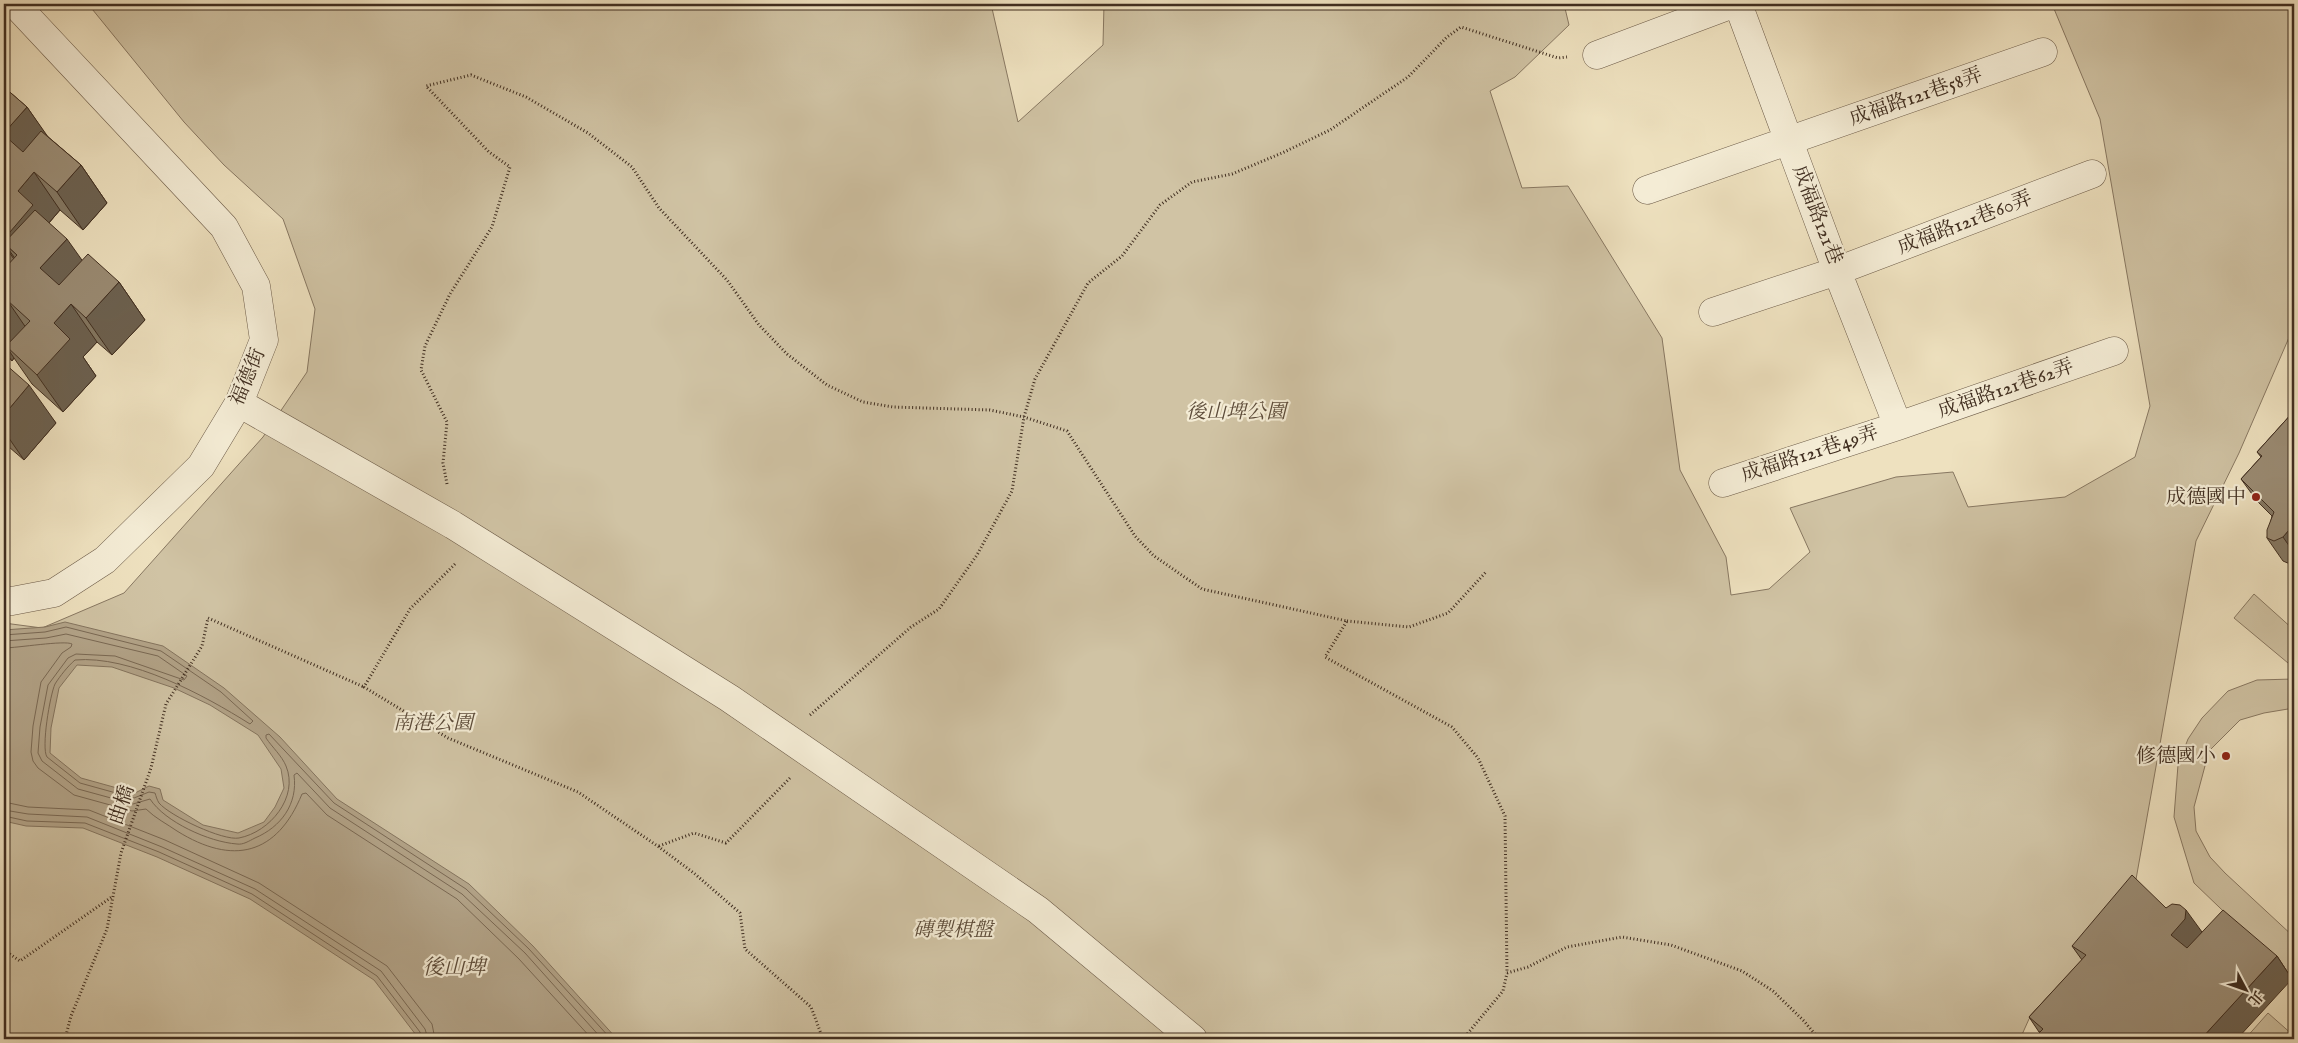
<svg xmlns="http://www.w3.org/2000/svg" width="2298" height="1043" viewBox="0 0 2298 1043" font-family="'IM FELL English','Noto Serif TC',serif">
<rect width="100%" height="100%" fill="#eee1bf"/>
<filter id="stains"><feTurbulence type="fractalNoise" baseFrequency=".004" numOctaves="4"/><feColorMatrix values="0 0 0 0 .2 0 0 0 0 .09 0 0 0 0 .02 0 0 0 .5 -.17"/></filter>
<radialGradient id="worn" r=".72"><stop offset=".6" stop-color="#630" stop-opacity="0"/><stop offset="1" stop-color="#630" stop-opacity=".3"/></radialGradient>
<path fill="#d0c3a4" stroke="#887862" d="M88,4h903l27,118 85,-77 1,-41h460l5,21 -54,52 -25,14 32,97 46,-2 94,152 18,132 46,87 5,38 38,-6 41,-37 -20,-44 106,-31 57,-5 15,35 97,-10 70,-40 15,-51 -50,-287 -48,-115h242v322l-55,127 -43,88 -61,344 -55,81 -51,53 -9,20h-2016v-416l38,5 82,-35 139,-156 44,-65 8,-63 -32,-90 -59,-54 -40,-43z
M2254,594l40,36v38l-60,-50z
M2294,679v29l-30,5 -24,7 -31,31 -15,56 2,24 14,26 15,16 69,64v42l-100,-96 -20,-66 4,-52 10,-26 14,-21 26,-27 29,-11z
M2268,1013l26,23v3h-49z"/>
<path fill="#b3a489" stroke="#85755f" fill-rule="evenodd" d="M65,622l98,24 61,42 56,49 57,62 132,85 64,62 84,93h-200l-1,-4 -42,-55 -124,-81 -93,-42 -74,-29 -57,-2 -22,-5v-191l41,-3zM77,665l35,2 62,21 36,17 48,30 23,34 3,19 -9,19 -11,15 -26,11 -35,-8 -40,-25 -3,-11 -11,-3 -14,7 -54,-15 -31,-25 1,-25 8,-40z"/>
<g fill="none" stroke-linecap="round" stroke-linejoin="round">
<path stroke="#7a6954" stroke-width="1" d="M4,635l41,-3 21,-5 95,24 60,41 32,29 -3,3c-46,-29 -120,-69 -175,-64 -7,6 -15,16 -20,24 -5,11 -14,64 -8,73l33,26 54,15 15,-6 6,1c1,3 2,7 4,10 11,13 64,38 80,35 31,-6 60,-41 47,-72 -4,-10 -14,-19 -20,-28v-3l3,-1 65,69 132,86 63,60 82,90
M4,641l42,-3 20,-4 92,22 29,20 -3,4 -69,-24 -39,-2 -8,4 -20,27 -8,42 -2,26 4,8 36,28 55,15 17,-5c15,23 59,43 87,45 6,1 12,-3 18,-6 26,-11 43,-34 39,-63l3,-2 33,35 132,86 63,59 77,86
M4,648c13,0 61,-8 68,-4l-1,3 -9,6 -21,29 -8,44 -2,26 2,9 5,7 36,27 58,16 14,-2c9,9 21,15 31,22 56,35 100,24 125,-37l4,-1 21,22 130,84 62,60 73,80
M4,802l24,5 61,3 76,30 94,43 128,83 45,58 3,15
M4,810l24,4 59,3 75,30 93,42 126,82 44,58 3,10
M4,816l23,5 58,2 74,29 93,42 125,82 43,56 1,7"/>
<g stroke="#6c5b48" stroke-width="29">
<path id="minor" d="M1738,4l99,267 61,155
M1597,55l136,-51
M1647,190l396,-138
M1713,312l124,-41 255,-97
M239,403l214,122 276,173 309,212 155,129
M1723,483l175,-57 216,-75
M4,600l8,1 42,-8 51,-33 96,-94 38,-63 25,-63 -8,-54 -32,-59 -209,-223"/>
</g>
<path stroke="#402e20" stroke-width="3" stroke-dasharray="1 2.5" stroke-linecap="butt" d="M447,484l-4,-21 4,-41 -26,-52 4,-24 25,-52 42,-67 18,-60 -21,-15 -63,-66 45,-11 55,22 62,36 44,34 27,41 68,72 32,45 28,29 40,31 36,17 30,5 97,3 34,7 43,14 68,105 19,20 48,33 145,32 -22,36 127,70 26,31 27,58 2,157 21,-6 39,-20 55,-10 49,8 71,26 31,20 31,30 15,18
M455,564l-45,45 -46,78 84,51 130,54 81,55 36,27 45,39 5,36 66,58 12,32
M1347,621l62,6 39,-14 38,-41
M810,715l101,-88 28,-18 38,-54 35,-64 12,-74 11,-38 53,-96 34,-27 38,-51 32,-23 40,-8 50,-21 48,-23 78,-53 39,-40 14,-10 97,31 9,-1
M659,846l35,-13 32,10 64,-65
M4,950l16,11 93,-65
M65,1039l6,-23 36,-87 14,-76 30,-85 15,-64 36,-58 6,-28 156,69
M1463,1039l40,-48 4,-18"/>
<use href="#minor" stroke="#f4ecd5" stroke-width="28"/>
</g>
<path fill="#847863" stroke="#402e20" d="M4,87l23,20 19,28 35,30 26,38 -24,27 -23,-20 -11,13 33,38 37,21 26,38 -33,35 -15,-13 -14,15 13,19 -33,36 -31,-28 -18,-26 -2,3 -8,-7v-85l5,-6 -5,-4z
M4,363l52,60 -32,37 -15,-13 -5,5z
M2294,411v151l-4,2 -7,-3 -16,-23 5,-22 -15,-15 -16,-22 20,-22 -4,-5z
M2166,908l36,24 75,24 15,23 -253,53 -10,-15 53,-57 -10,-14z"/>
<path fill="#6c6150" stroke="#402e20" d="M27,107l26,37 -24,28 -25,-36v-3z
M81,165l26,38 -24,27 -26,-38z
M34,172l26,38 -13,15 -30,30 -13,-12 25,35 -1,1 -24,-34v-6l14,-48z
M67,239l27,38 -27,29 -27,-38z
M119,282l26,38 -33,35 -26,-37z
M7,300l26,38 -27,8 8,12 -2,3 -8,-11v-47z
M71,304l26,38 -14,15 13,19 -33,36 -26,-37 17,-52z
M29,385l27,38 -32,37 -20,-29v-16z
M4,440l5,7 -5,5z
M4,474l4,7 -4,5z
M2294,524v29l-11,-16z
M2186,910l16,22 -16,25 -15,-22z
M2277,956l15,23 -55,60h-36z"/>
<path fill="#9a8b73" stroke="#402e20" d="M4,87l23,20 -23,26z
M41,131l40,34 -24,27 -23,-20 -16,19 15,14 -29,34v-104l19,17z
M35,210l32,29 -27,29 19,17 29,-31 31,28 -33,36 -15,-14 -17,19 16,16 -33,36 -31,-29 24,-25 -23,-21 -3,3v-34l13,-14 -13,-12z
M4,363l25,22 -25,30z
M2294,411v113l-11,13 -9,4 -7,-3v-8l7,-18 -33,-33 21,-23 -5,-4z
M2132,875l34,33 6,-4 8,1 6,5 -1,9 -14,16 16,13 36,-38 54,46 -76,83h-168l10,-10 -14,-12 57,-62 -14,-9z"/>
<g fill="#8f2418" stroke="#f4ecd5" stroke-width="2">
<circle cx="2256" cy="497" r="5"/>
<circle cx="2226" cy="756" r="5"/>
</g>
<g text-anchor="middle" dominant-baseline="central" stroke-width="4.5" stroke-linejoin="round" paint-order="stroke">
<g font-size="20" fill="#402e20" stroke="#f4ecd5">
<text transform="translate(1916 97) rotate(-19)">成福路121巷58弄</text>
<text transform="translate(1817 215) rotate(69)">成福路121巷</text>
<text transform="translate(1965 223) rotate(-21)">成福路121巷60弄</text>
<text transform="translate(248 377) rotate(-67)">福德街</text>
<text transform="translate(2006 389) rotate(-19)">成福路121巷62弄</text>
<text transform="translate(1810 454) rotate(-18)">成福路121巷49弄</text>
<text transform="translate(122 805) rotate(-71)">曲橋</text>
</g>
<g font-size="20" font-style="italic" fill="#5d4c3a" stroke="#f4ecd5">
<text x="1236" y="412">後山埤公園</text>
<text x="433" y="723">南港公園</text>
<text x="953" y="930">磚製棋盤</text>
</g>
<g font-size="20" fill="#402e20" stroke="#f4ecd5" text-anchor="end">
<text x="2246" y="497">成德國中</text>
<text x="2216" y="756">修德國小</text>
</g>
<g font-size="21" font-style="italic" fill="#5d4c3a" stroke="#f4ecd5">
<text x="454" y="968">後山埤</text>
</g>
</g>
<rect width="2298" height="1043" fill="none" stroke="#eee1bf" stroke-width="20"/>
<rect x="5" y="5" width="2288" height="1033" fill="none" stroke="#402e20" stroke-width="2.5"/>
<rect x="10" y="10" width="2278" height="1023" fill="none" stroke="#402e20"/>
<g transform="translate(2246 990) rotate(131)" stroke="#f4ecd5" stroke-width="4" paint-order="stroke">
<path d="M0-4L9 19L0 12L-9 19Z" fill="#402e20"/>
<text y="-8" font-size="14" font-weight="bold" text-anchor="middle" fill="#402e20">北</text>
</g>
<rect width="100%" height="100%" filter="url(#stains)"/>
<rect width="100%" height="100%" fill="url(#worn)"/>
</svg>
